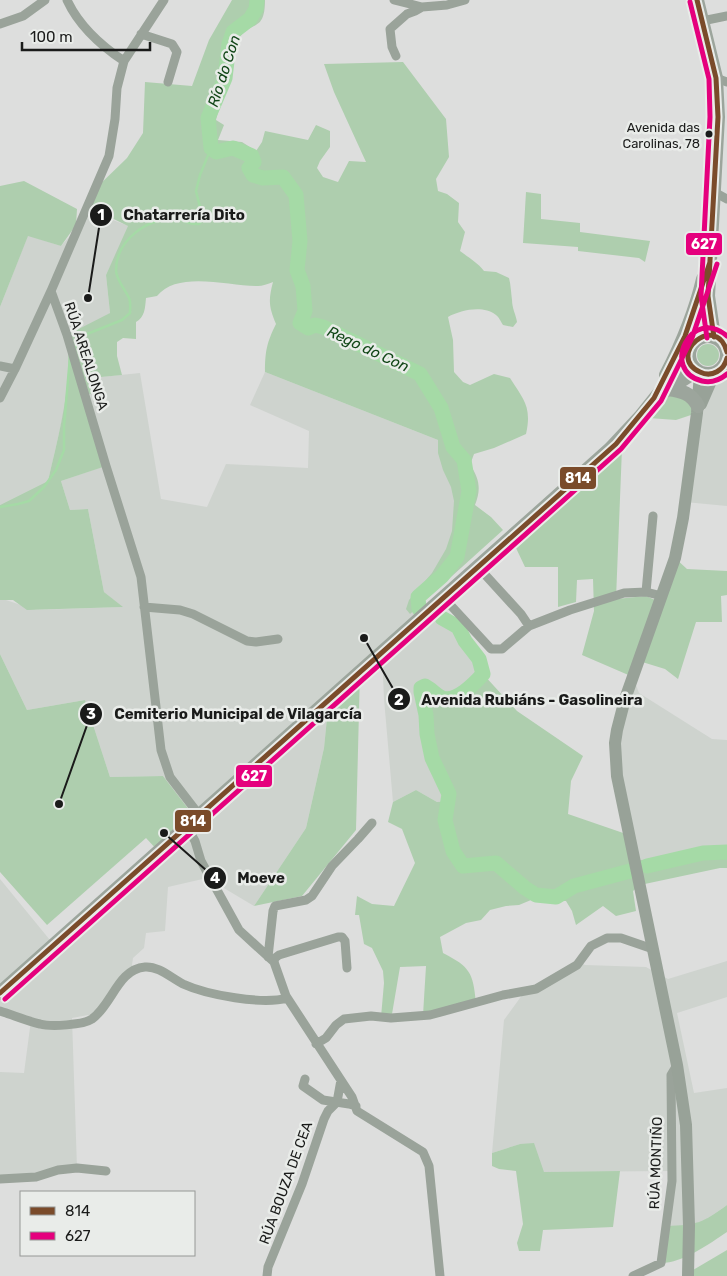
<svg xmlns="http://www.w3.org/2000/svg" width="727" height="1276" viewBox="0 0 727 1276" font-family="Rubik,sans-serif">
<rect width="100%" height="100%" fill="#dddedd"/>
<path fill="#ced3ce" d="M91,212l38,14 -23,49 4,38 -4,3 -36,41 -4,46 -18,78 -48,24v-198l28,-72 33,11z
M727,360v146l-42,-4 12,-89 21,-41z
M265,372l173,68 31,51 -10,56 -41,51 2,11 38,18 21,32 4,15 -11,13 -23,12 -8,-2 -16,-11 -4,2 5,27 1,19 5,24 17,36 -1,7 -11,1 -21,-12 -23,12 -9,-103 -2,-47 -53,46 -5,50 -18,80 -52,78 -47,-28 -39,9 -3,44 -19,2 -2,15 -11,10 -2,14 -37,45 -6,-2 -16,3 5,150 -77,11v-107l24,1 7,-53 -31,-12v-129l54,66 143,-123 -34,-46 -53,1 -25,-77 -58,10 -27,-56v-54h6l30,10 86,-3 -18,-15 -16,-83 -18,1 -9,-29 44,-15 -20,-71 16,-18 39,-4 21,126 46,8 19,-43 82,4 1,-37 -59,-26z
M633,677l6,16 73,46 15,1v108l-28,2 -64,11 -20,-104z
M727,961v36l-50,16 17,80 33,-5v117l-23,16 -15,5h-23l5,-55 -127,1 -24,-28 -28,9 12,-133 21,-29 54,-29 6,3 61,2 22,12z"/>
<path fill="#aeceae" d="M232,0h33c0,33 -14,20 -26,38 -8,12 -7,29 -10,42 -2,14 -10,26 -13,40l8,5 -6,15 24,2 14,9 6,-9 3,-11 43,9 8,-15 14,6v16l-10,14 -3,7 6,9 15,5 11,-21 17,1 -32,-70 -10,-28 79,-2 43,57 3,38 -13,22 2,12 9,3 12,9 -1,19 7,10 -5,19c9,7 17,11 24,20l12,1 13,6c2,8 2,15 3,22 0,8 4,15 5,22l-4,5 -10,-2c-2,-3 -4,-8 -7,-10 -13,-10 -35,-5 -48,2l5,23 1,32 9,10 7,3 24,-11 16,4c14,22 22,29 16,56l-32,14 -20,6 -4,11c10,14 11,25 5,40l16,12 12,13 -93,84 -4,-5 3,-9 23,-27 14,-24 6,-18 2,-30 -3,-14 -8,-17 -5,-17v-13l-173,-68c0,-21 2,-30 11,-48 -7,-17 -8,-23 -3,-42 -5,2 -11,4 -15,4 -29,0 -81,-16 -101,10l-11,2c-1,10 -1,19 -10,24v17l-13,-1 -6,4v14l5,19 -21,2 -3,15 -13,3 21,71 -45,15 9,29 18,-1 16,83 19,15 -96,3 -14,-10h-13v-95l48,-24c11,-49 25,-96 19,-146l43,-22 -4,-38 22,-49 -39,-19 5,-17 33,-32 16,-25 2,-51 47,4 17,-46z
M24,181l53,28 -1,16 -15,21 -33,-10 -28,71v-121z
M526,192l15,2v25l39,4v9l70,9 -5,21 -6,-4 -61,-7v-4l-55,-4z
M697 355a11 11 0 1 1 22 0a11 11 0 1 1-22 0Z
M682,391l15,22 -21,7 -27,-2 12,-12 -9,-5z
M622,448l-6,151 30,-3 14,6 15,-44 12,11 40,2v24l-6,1 1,26h-26l-18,57 -13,-10 -26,-8 -6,16 -51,-22 12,-44 -1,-32 -16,1 -1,22 -18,5v-40h-33l-9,-19z
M0,654l27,56 58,-10 25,77 53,-1 33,43 -37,33 -13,-14 -99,87 -47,-53z
M360,671l-4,159 -54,66 -48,10 52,-78 18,-80 5,-50z
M483,674l34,37 66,45 -12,25 -3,33 61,21 6,26 64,-11 28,-2v20h-7l-80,17 -7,6 3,20 -20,5 -13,-10 -27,19 -4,-14 -6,-10 -35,-1 -12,5 -13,1 -16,4 -9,10 -15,3 -26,14 3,16c27,14 30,19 33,50l-53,12 3,-49 -26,1 -8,47 -11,3 3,-34 -1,-12 -11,-23 -8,-4 -5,-29h-4l2,-19 15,8 22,2 21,-43 -13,-34 -14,-7 5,-20 23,-12 21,12 11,-1c-2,-18 -11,-27 -16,-43 -7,-22 -4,-45 -11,-66l4,-6c6,4 11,10 17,12 14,4 33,-15 41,-24z
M534,1143l10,29 76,-1 -7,56 -70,3 -3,21h-21l-2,-8 6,-19 -7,-53 -17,-2 -7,-3v-13l28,-9z
M727,1205v27c-18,12 -44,31 -66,31l5,-37c32,-1 36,-3 61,-21z
M727,1250v26h-39v-3z"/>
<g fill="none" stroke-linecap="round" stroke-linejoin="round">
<path stroke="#a5daa6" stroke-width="2.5" d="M76,346l11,-12 35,-14 8,-7c0,-5 1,-11 -1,-15 -4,-9 -13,-18 -13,-28 0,-30 33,-54 61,-51 9,1 10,6 22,5l4,-5 -7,-28 4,-16 11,-27
M0,507l18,-3 11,-3 15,-14 12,-17 8,-20v-24l6,-69"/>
<path stroke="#a5daa6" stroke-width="15" d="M257,0l-1,9 -6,10 -17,13 -4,12 -4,34 -17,40 3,30 5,4 17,-4 19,8 2,6 -5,6 4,7 10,3 20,-1 13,18 4,46 -3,29 6,16 2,25 -5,12 8,5 7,-3 8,2 97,47 21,34 12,39 11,13 5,31 -12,66 -15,19 -24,21 1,12
M442,618l16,9 7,14 14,18 4,15c-8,9 -27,29 -41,24 -6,-3 -11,-9 -17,-12l-4,2v4l5,23 1,19 5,24 17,36 -4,26 8,31 10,15 33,-3 29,25 11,7 20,2 18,-11 56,-15
M647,866l56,-13 24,-1"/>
<path stroke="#9aa39a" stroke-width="9" d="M67,0c12,26 33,45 57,61
M164,0l-40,61 -7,27 -2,31 -6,37 -58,135 16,44 39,131 35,111 20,173 9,27 30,39
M394,0l28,7 25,-2 18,-5
M702,21l25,-5
M0,24l23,-8 22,-16
M141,34l31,10 5,8 -9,30
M396,56l-4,-9 -2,-18 17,-15 8,-3 7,-4
M716,78l11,4
M714,192l13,7
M726,360l1,1
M0,366l15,3
M0,398l15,-29 36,-78
M478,567l43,47 8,12
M646,592l7,-76
M443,597l48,52h11l27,-23 41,-16 54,-17 22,-1 16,4
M144,607l36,3 13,4 54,27 9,1 22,-3
M187,827l8,14 6,20 38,69 35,32 12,34 66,101 5,14 66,41 6,14 11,110
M268,957l5,-46 2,-5 31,-6 6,-4 20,-30 26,-27 14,-16
M274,962l1,-4 4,-3 59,-18h4l3,4 2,27
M0,1011c13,4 27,10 40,13 11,3 43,1 52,-5 20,-14 26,-50 53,-52 14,-1 26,11 38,17 24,11 80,21 104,14
M316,1044l10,-6 10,-13 8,-6 27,-3 20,2 39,-3 73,-20 33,-6 41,-24 14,-19 16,-8h14l32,11
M305,1079l-2,7 20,14 26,4 7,2
M0,1179l36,-2 22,-7 19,-2 29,3
M267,1276l1,-9 34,-83 22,-65 4,-8 9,-9 4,-22
M633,1276l28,-13 11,-82 -1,-106 6,-10"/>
<path stroke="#98a298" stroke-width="12" d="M722,342l5,2
M701,404l13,-30
M688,1276l1,-50 -3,-101 -9,-60 -60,-289 -2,-33 2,-13 8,-31 50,-141 8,-40 14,-105 3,-40"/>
<path stroke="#9ca59c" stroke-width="14" d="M697,0l19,78 2,39 -10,179 6,41
M689 355a19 19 0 1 1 38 0a19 19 0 1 1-38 0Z
M666,375c16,-31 29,-62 37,-96
M668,389c14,2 23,4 30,17
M665,391l31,-20
M0,993l610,-544 30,-32 48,-60"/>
<g stroke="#e9ece9" stroke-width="9">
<path id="bus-1" d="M697,0l19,78 2,39 -10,179 6,41
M727,352c-11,-41 -62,4 -27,20 12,6 24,-2 27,-14
M0,993l616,-549 38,-46 31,-62 25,-74"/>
</g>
<g stroke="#e9ece9" stroke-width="9">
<path id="bus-2" d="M690,2l19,77 1,38 -9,179 6,42
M727,336c-36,-31 -67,35 -25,45 9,2 18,-1 25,-7
M5,999l616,-550 40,-48 31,-63 25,-74"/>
</g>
<use href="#bus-1" stroke="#7a4b2a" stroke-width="5"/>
<use href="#bus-2" stroke="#e5007d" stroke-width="5"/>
</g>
<circle fill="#1a1b1a" stroke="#e9ece9" stroke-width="2" cx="709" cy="134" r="4.5"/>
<g text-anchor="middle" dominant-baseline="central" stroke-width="5" stroke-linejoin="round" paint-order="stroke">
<g font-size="13" fill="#1a1b1a" stroke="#e9ece9" text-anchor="end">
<text x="700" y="127">Avenida das<tspan x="700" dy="16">Carolinas, 78</tspan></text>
</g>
<g font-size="14" fill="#1a1b1a" stroke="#e9ece9">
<text transform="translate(86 356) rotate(72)">RÚA AREALONGA</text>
<text transform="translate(656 1163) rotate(-88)">RÚA MONTIÑO</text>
<text transform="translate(286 1183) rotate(-70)">RÚA BOUZA DE CEA</text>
</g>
<g font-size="15" font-style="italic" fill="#124718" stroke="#e9ece9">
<text transform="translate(224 71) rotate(-72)">Río do Con</text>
<text transform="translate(368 349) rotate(25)">Rego do Con</text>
</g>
</g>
<path fill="none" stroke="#1a1b1a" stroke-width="2" d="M88 298L101 215M364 638L399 699M59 804L91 714M164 833L215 878"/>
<g fill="#1a1b1a" stroke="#e9ece9" stroke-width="2">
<circle cx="88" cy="298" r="5"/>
<circle cx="364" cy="638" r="5"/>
<circle cx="59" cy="804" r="5"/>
<circle cx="164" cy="833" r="5"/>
<circle cx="101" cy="215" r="12"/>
<circle cx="399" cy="699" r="12"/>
<circle cx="91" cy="714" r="12"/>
<circle cx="215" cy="878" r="12"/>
</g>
<g font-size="15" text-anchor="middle" font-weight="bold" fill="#fff">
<text x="101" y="220">1</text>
<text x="399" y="705">2</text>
<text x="91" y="719">3</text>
<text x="215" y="883">4</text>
</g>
<g font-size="15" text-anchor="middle" font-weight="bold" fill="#1a1b1a" stroke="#e9ece9" stroke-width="5" stroke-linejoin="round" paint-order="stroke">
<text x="184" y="220">Chatarrería Dito</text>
<text x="532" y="705">Avenida Rubiáns - Gasolineira</text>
<text x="238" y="719">Cemiterio Municipal de Vilagarcía</text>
<text x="261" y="883">Moeve</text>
</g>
<g stroke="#e9ece9" stroke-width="2">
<rect x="685" y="232" width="38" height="24" rx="5" fill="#e5007d"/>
<rect x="559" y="466" width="38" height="24" rx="5" fill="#7a4b2a"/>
<rect x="235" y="764" width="38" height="24" rx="5" fill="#e5007d"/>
<rect x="174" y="809" width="38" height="24" rx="5" fill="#7a4b2a"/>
</g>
<g font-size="14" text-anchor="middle" font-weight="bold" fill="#fff">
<text x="704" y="249">627</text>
<text x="578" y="483">814</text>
<text x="254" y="781">627</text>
<text x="193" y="826">814</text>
</g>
<rect x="20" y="1191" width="175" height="65" fill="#e9ece9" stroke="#969896"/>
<rect x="30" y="1207" width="25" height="8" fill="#7a4b2a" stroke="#969896"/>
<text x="65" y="1216" font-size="15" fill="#1a1b1a">814</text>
<rect x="30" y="1232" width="25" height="8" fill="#e5007d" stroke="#969896"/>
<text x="65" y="1241" font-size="15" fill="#1a1b1a">627</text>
<path d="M22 42v8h128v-8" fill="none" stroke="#1a1b1a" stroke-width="2.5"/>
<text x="30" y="42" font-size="15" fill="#1a1b1a" stroke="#e9ece9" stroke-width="4" paint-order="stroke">100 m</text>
</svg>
